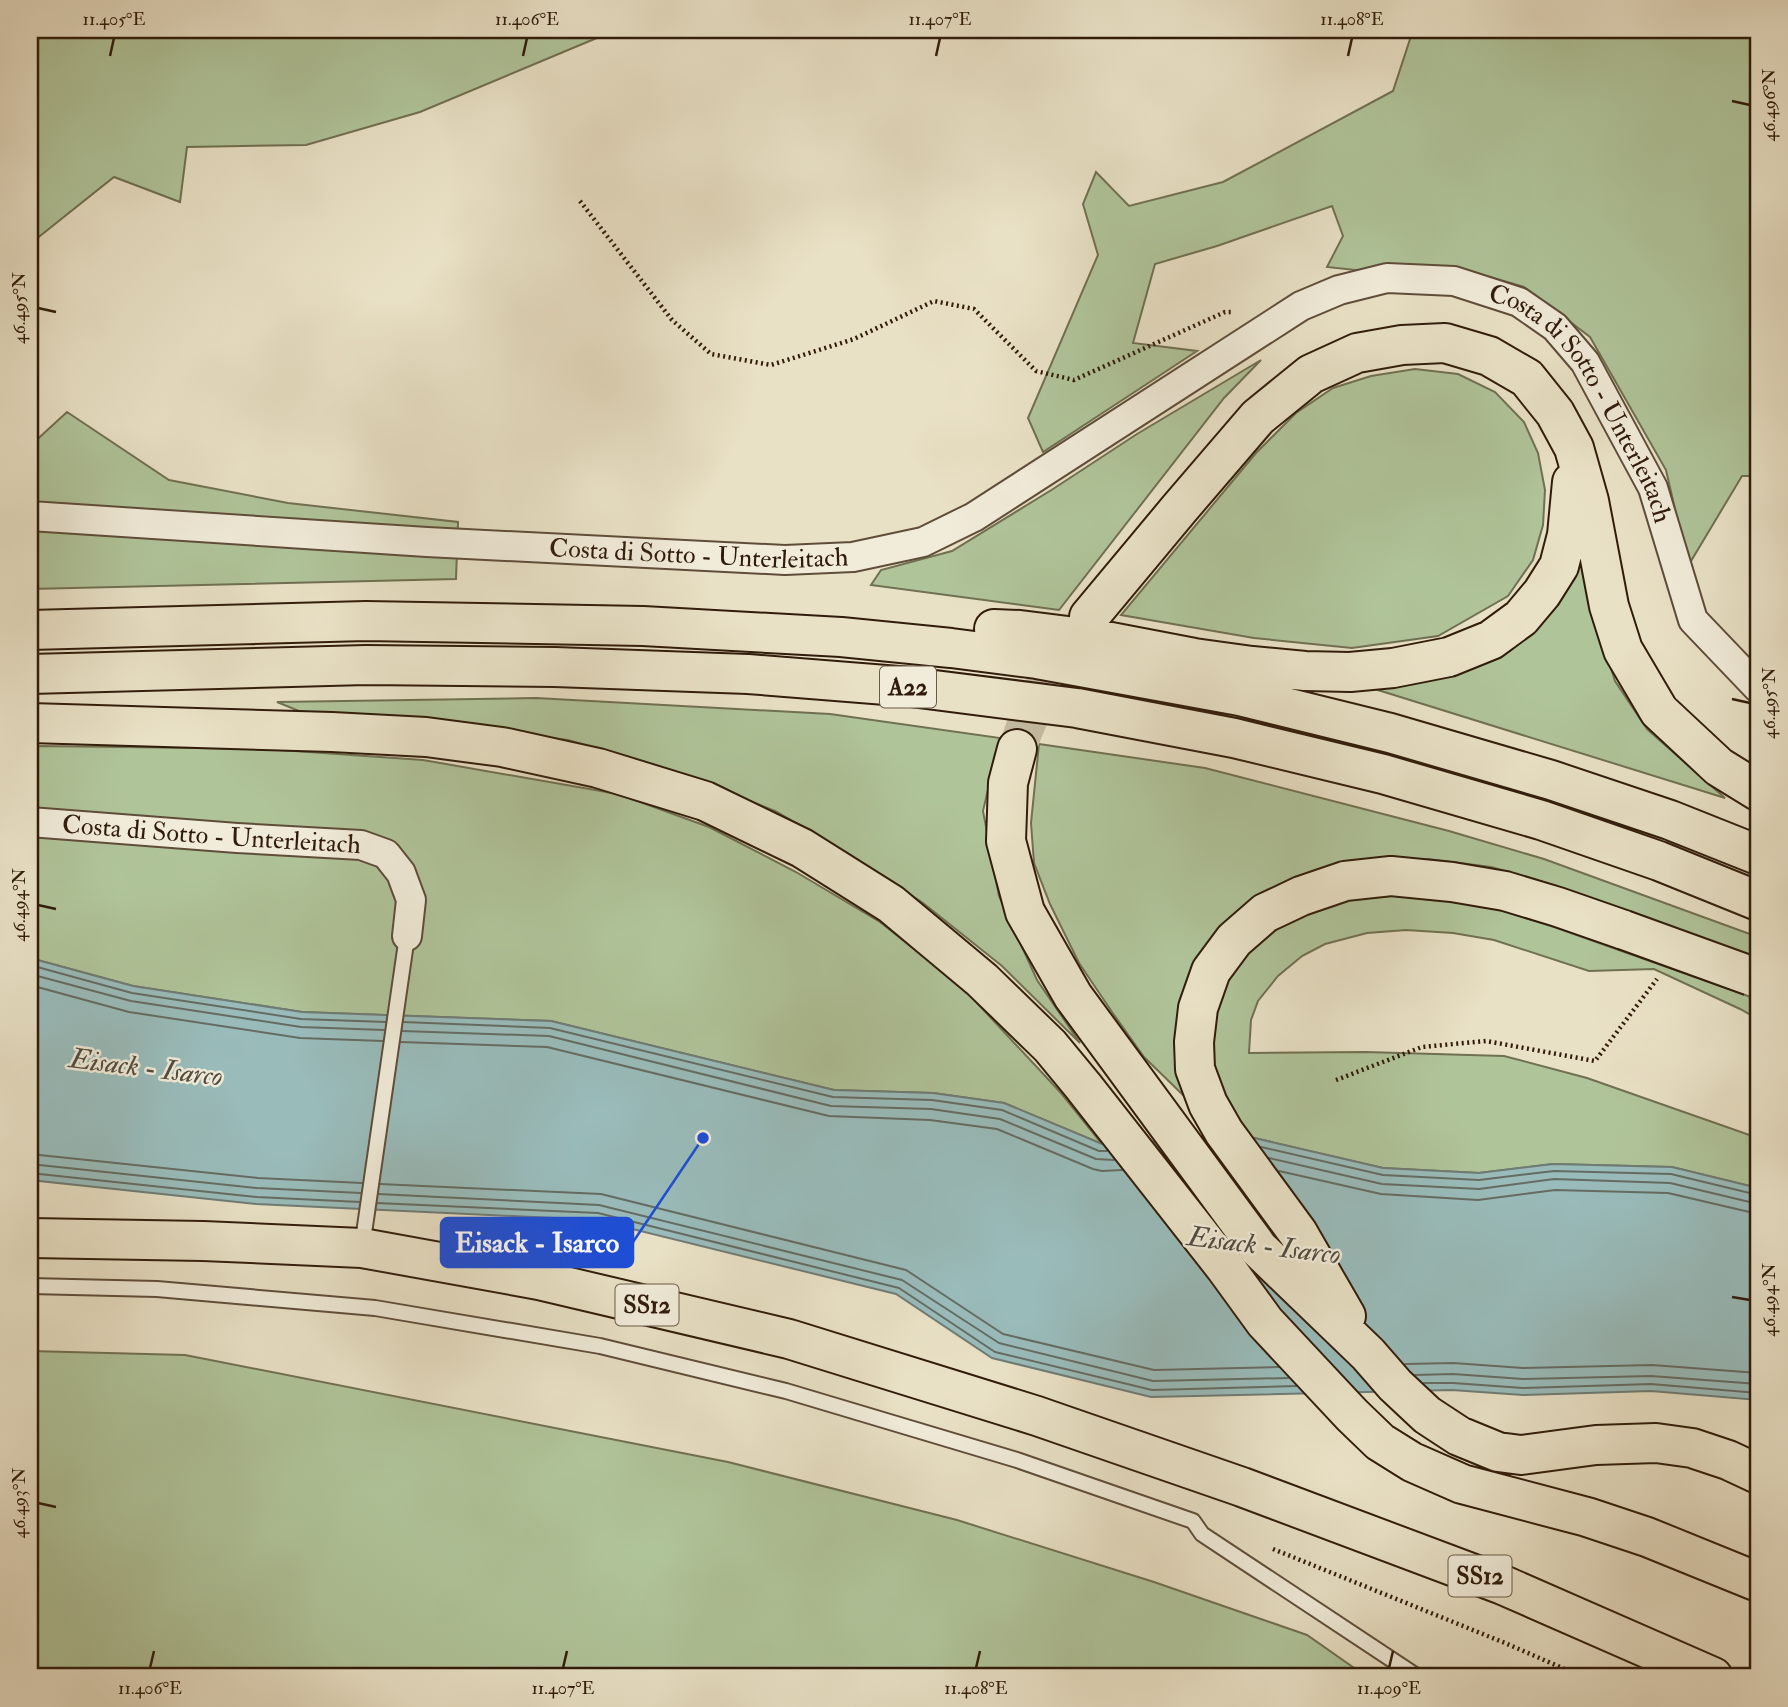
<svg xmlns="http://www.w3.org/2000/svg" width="1788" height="1707" viewBox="0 0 1788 1707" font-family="'IM FELL Double Pica',serif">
<rect width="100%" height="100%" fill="#e9e1c6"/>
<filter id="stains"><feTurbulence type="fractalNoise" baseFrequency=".00286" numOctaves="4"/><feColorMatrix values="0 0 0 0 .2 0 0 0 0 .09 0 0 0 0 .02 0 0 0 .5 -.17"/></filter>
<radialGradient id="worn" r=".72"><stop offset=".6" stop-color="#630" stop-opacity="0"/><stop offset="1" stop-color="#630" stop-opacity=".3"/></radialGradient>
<path fill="#b0c49a" stroke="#707052" stroke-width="2" d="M30,30h586l-196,82 -114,33 -119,2 -7,55 -66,-25 -84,67z
M1413,30h345v446h-16l-54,90 -22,-96 -76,-133 -66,-50 -72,-21 -97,4 -28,-3 16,-31 -11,-30 -115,40 -62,18 -22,79 64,8 -154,101 -15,-34 70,-163 -15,-51 13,-32 33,34 94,-24 170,-91z
M1261,360l-37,38 -165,212 -188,-25 10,-15 71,-19 101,-62 84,-55z
M1415,369l43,5 37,18 29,30 14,31 7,37 -2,35 -10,35 -25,36 -70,40 -86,12 -98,-10 -133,-23 135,-162 40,-40 37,-25 38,-12z
M67,412l102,68 119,23 170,19 -2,57 -426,10v-143z
M1584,539l13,83 18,59 32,48 78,69 -360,-112 83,-10 62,-25 42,-39 18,-31z
M536,698l294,16 170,24 -17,73 16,85 38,84 43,63 -78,-77 -79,-63 -74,-49 -74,-43 -96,-38 -111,-33 -269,-29 -22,-9z
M1039,744l166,24 244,63 95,28 214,78v22l-204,-74 -63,-18 -63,-8 -74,8 -49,8 -40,16 -30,25 -57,144 5,35 -39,-38 -32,-45 -33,-49 -29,-59 -16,-41 -3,-40z
M41,746l225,3 157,11 195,34 91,33 87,45 84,50 82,65 99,106 41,51 -98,-41 -71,-10 -99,-3 -283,-69 -249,-9 -169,-26 -103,-28v-211z
M1409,895l37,4 51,10 57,18 189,67 15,6v19l-18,-10 -86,-40 -65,2 -95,-31 -41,-7 -47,-3 -39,3 -42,11 -23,12 -24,20 -20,25 -7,19 -2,33 116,-1 139,4 83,22 171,60v50l-86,-21 -119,-3 -74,9 -96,-5 -133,-31 -18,-27 -20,-38v-54l10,-26 12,-22 32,-36 60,-31 32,-5z
M30,1351l155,4 543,107 229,58 197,62 153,53 60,42h-1337z"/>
<path fill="#99bcbb" stroke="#6f7c75" stroke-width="2" d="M30,958l103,28 169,26 249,9 283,69 99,3 71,10 98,41 148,-7 133,31 96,5 74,-9 119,3 86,21v212l-107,-9 -128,4 -71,-5 -301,7 -159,-39 -96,-64 -300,-74 -340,-16 -226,-24z"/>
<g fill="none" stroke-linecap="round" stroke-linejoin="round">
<path stroke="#656c63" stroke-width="2" d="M30,965l102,28 169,26 85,3
M30,974l101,27 170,26 83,3
M30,985l99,27 171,26 83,3
M403,1022l147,6 283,69 99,3 70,10 97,41h8
M402,1031l147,5 282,70 100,3 69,10 96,40 18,1
M401,1042l146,5 282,69 101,4 67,9 96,40 9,2 20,-1
M1261,1147l122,28 96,5 75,-9 117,3 87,21
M30,1154l228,24 104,5
M1269,1158l113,26 97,5 75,-10 116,4 88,21
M30,1164l227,24 104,5
M1279,1171l102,23 97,6 77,-10 113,3 90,21
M30,1173l227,24 103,5
M380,1184l221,10 305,76 97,64 151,36 125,-3
M378,1194l221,11 303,75 97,63 154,38 135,-3
M377,1203l221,10 301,75 96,64 157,38 144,-4
M1405,1364l48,-1 70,5 129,-3 106,8
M1415,1375l38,-1 70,5 128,-3 107,8
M1424,1383h29l70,5 128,-4 107,9"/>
<path stroke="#c4baa1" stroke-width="38" stroke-dasharray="38 19" stroke-linecap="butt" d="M1017,749c15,-43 32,-76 59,-113"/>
<g stroke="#5f4d3a" stroke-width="18">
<path id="service" d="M362,1247l45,-311
M30,1286l127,3 218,19 225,38 186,45 231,69 176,61 9,13 216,143"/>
</g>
<g stroke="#5f4d3a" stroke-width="32">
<g id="minor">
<path id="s1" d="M30,516l397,26 358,18 68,-3 70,-15 51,-25 327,-211 38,-16 48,-12 67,3 65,21 36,25 30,35 68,126 40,132 65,68"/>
<path id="s2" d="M30,822l207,16 124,7 25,9 15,19 10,27 -4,36"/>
</g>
</g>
<g stroke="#311c0b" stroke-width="42">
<path id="primary" d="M30,1238l173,3 159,7 177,32 250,59 248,77 205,71 261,98 210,92"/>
</g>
<g stroke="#311c0b" stroke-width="42">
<path id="motorway" d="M1089,617l90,-108 79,-92 53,-43 46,-21 45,-8 43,-2 44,13 38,22 28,35 19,35 15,53 20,105 14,44 36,61 60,56 39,24
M994,629l26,1 80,10 94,18 58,8 53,5 45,1 43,-4 56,-11 42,-17 30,-22 21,-25 17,-27 8,-31 5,-53
M30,630l336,-9 277,5 198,11 110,11 86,11 203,37 150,37 161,47 119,40 88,35
M30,674l336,-9 189,2 193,7 163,13 166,21 157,30 149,36 158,46 118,41 99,40
M30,723l302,9 94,5 76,10 96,21 107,33 97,47 89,56 91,76 68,66 33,40 142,181 40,55 87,93 28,27 32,20 50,22 125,33 60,20 111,45
M1017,749l-9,34 -2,58 19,71 48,84 186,253 109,105 27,31 32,30 32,21 39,16 23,3 75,-10 60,-2 36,5 36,12 30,14
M1346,1316l-48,-83 -74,-101 -16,-28 -13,-35 -1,-27 4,-34 13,-37 23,-31 31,-27 36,-17 44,-15 46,-5 61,6 53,9 53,16 66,23"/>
</g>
<path stroke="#311c0b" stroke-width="4.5" stroke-dasharray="2 3.5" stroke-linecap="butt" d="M580,201l92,119 39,34 60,11 83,-26 80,-38 40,8 62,62 38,9 151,-68h8
M1336,1080l86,-33 64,-6 109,20 62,-82
M1273,1549l232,94 78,34"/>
<use href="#service" stroke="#f1ecda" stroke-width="14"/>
<use href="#minor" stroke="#f1ecda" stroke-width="28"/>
<use href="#primary" stroke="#e9e1c6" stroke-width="38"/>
<use href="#motorway" stroke="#e9e1c6" stroke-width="38"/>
<g stroke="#311c0b" stroke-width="42" stroke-linecap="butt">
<path id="motorway-bridge" d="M1624,930l127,46"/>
</g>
<use href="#motorway-bridge" stroke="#e9e1c6" stroke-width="38"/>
</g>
<path fill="none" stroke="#311c0b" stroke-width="2.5" d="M110,56l4,-18M523,56l4,-18M936,56l4,-18M1348,56l4,-18M1732,101l18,4M38,308l18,4M1732,699l18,4M38,905l18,4M1732,1297l18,3M38,1503l18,4M150,1668l4,-17M563,1668l4,-17M976,1668l4,-17M1389,1668l4,-17"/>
<g text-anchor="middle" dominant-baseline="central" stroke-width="5" stroke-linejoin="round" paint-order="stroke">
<g fill="#f1ecda" stroke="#6b5a49" stroke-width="2">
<rect x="880" y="666.5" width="56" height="41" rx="5"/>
<rect x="615.5" y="1284.5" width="63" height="41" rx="5"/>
<rect x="1448.5" y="1555.5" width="63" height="41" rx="5"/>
</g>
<g font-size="24" font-weight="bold" fill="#311c0b">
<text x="908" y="687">A22</text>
<text x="647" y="1305">SS12</text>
<text x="1480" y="1576">SS12</text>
</g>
<g font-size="26" fill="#311c0b" stroke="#f1ecda">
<text stroke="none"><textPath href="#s1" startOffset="1687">Costa di Sotto - Unterleitach</textPath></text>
<text stroke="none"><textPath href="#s1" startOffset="670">Costa di Sotto - Unterleitach</textPath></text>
<text stroke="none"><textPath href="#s2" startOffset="182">Costa di Sotto - Unterleitach</textPath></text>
</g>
<g font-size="28" font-style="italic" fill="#504c40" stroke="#f1ecda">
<text transform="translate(146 1068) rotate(7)">Eisack - Isarco</text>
<text transform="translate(1264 1246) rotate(7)">Eisack - Isarco</text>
</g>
</g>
<path fill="none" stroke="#1d4ed8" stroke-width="2.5" d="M703 1138L633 1242"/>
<circle fill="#1d4ed8" stroke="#f1ecda" stroke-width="2.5" cx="703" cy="1138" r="7"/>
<rect fill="#1d4ed8" stroke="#1d4ed8" stroke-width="2.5" x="441" y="1218" width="192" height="49" rx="7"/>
<g font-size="28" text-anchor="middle" font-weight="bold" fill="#fff">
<text x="537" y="1252">Eisack - Isarco</text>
</g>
<rect width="1788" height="1707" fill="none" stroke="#e9e1c6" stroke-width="77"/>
<rect x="38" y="38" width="1712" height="1630" fill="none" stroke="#311c0b" stroke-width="2.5"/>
<g font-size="18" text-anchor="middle" fill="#311c0b">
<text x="114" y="25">11.405°E</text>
<text x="527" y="25">11.406°E</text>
<text x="940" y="25">11.407°E</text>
<text x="1352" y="25">11.408°E</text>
<text transform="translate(1769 105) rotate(-90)" y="6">46.496°N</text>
<text transform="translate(19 308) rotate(-90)" y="6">46.495°N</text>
<text transform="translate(1769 703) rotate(-90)" y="6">46.495°N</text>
<text transform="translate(19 905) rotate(-90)" y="6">46.494°N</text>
<text transform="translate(1769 1300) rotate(-90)" y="6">46.494°N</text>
<text transform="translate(19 1503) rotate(-90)" y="6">46.493°N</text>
<text x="150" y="1694">11.406°E</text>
<text x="563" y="1694">11.407°E</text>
<text x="976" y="1694">11.408°E</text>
<text x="1389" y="1694">11.409°E</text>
</g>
<rect width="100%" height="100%" filter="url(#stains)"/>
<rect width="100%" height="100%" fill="url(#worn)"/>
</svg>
